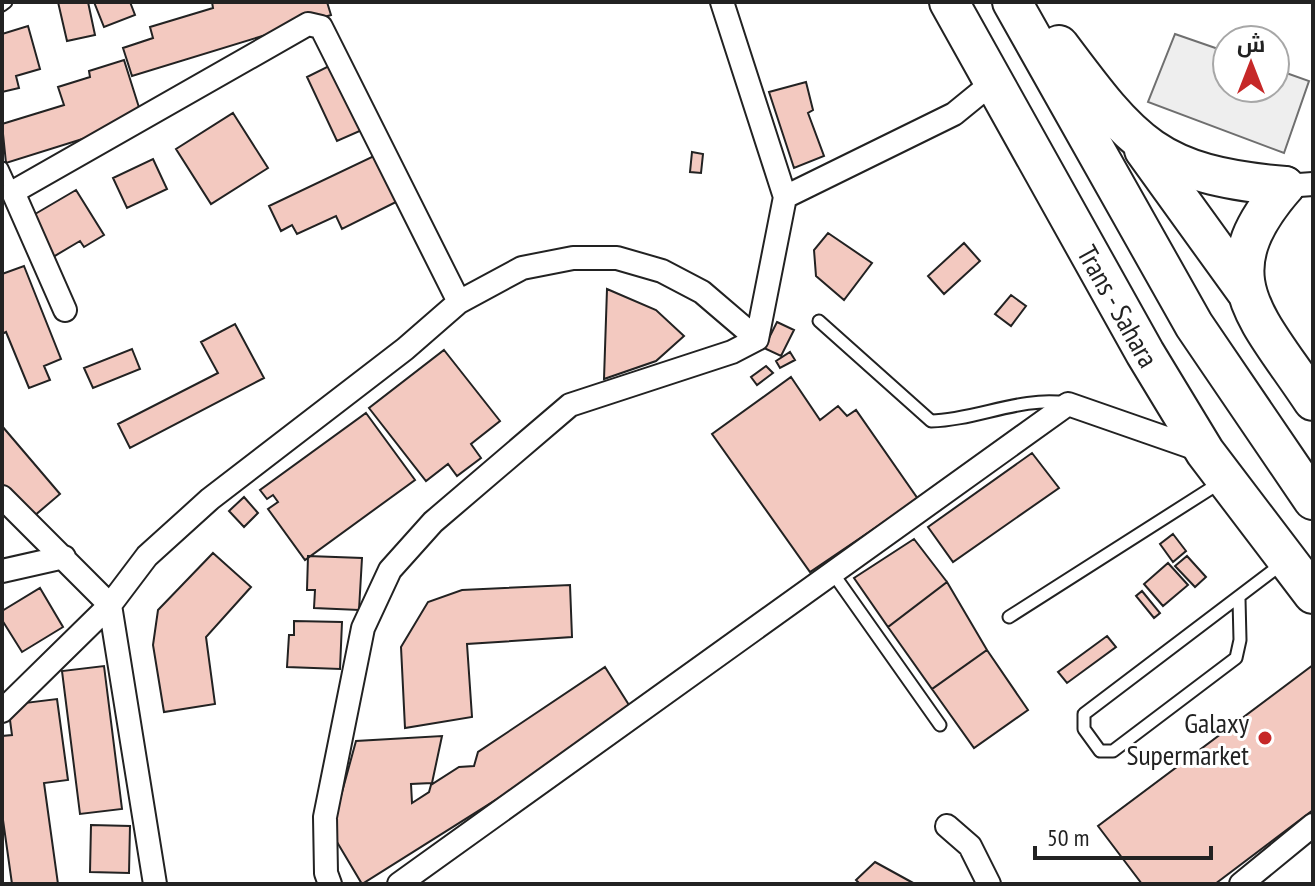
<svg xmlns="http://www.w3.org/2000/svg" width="1315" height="886" viewBox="0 0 1315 886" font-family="'PT Sans Narrow',Cairo,sans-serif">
<rect width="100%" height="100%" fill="#fff"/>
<path fill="#eee" stroke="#6f6f6f" stroke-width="2" d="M1175,34l52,18v36h48v-19l34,12 -25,72 -136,-51z"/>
<path fill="#f3c9c0" stroke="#222" stroke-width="2" d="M58,2h30l7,33 -28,6z
M94,2h36l5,13 -31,12z
M212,2h115l4,13 -199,61 -9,-28 30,-10 -3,-11 63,-19z
M28,26l12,43 -24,7 3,12 -17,4v-58z
M124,60l19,60 -137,43 -4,-39 62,-19 -6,-18 32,-10 -1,-6z
M331,65l31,65 -25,11 -30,-64z
M806,82l7,28 -5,3 16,43 -30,12 -25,-76z
M233,113l35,55 -57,36 -35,-55z
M692,152l11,2 -2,19 -11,-1z
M376,155l22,46 -56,28 -6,-13 -39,18 -5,-9 -11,6 -12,-25z
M153,159l14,30 -40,19 -14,-30z
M76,190l28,45 -20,12 -4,-6 -27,16 -23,-40z
M828,233l44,30 -28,37 -28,-24 -2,-26z
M964,243l16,18 -36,33 -16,-18z
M24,266l37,93 -17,7 6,14 -21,8 -23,-56 -4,2v-60z
M607,289l49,21 28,26 -28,25 -52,18z
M1011,295l15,11 -15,20 -16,-12z
M777,322l17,8 -13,26 -17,-8z
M235,324l29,54 -134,70 -12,-24 100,-51 -17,-31z
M132,349l8,20 -47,19 -9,-20z
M444,350l56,71 -29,23 10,14 -24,18 -9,-12 -22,17 -57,-73z
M790,352l5,8 -15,8 -4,-7z
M766,366l7,7 -16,12 -6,-8z
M791,377l29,43 18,-14 9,10 9,-6 62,89 -108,73 -98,-138z
M366,413l49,67 -110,80 -37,-51 10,-7 -5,-7 -6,4 -7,-9z
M2,426l58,68 -33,28 -25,-29z
M1032,453l27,35 -106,74 -25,-35z
M244,497l14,16 -14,14 -15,-16z
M1173,534l13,17 -13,11 -13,-18z
M914,539l33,43 -59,45 -34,-49z
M213,553l38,34 -45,50 9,67 -51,8 -11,-67 5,-35z
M308,556l54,2 -3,52 -45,-2 1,-18h-8z
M1187,556l19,21 -11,10 -20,-21z
M1168,563l20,22 -25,21 -19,-22z
M947,582l40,68 -55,39 -44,-62z
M570,585l2,52 -105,7 5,73 -67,11 -4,-81 27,-45 34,-12z
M40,588l23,39 -41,25 -20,-32v-9z
M1142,591l18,22 -6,5 -18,-22z
M294,621l48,1 -2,47 -53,-2 2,-32h5z
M1107,636l9,11 -49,36 -9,-11z
M987,650l41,60 -54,38 -42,-59z
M1313,665v145l-98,74h-73l-44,-58z
M104,666l18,143 -42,5 -18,-143z
M605,667l29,46 -272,171 -28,-47 -1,-12 23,-84 86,-5 -10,47 -21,1 1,19 17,-11 2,-7 28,-18 15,-1 4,-14z
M57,699l11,81 -24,3 14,101h-46l-10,-71v-77l10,-1 -4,-30z
M91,825l39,1 -1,47 -39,-1z
M875,862l40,22h-55l-4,-4z"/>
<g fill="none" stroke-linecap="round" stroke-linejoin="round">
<g stroke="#222" stroke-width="15">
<path id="lane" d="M2,5l4,-3
M2,168l11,24
M819,321l112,100c45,-1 91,-25 135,-18
M832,572l108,153
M1239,599l1,41 -4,18 -123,93h-13l-16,-22v-15l199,-151
M1009,617l212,-135"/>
</g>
<g stroke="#222" stroke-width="26">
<path id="street" d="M1285,186l28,-2
M785,197l169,-83 38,-31
M65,310l-52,-118 295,-168 13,3 138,275
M2,497l108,108 45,279
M2,571l62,-14
M2,711l108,-106 37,-49 63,-57 195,-150 54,-47 63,-34 51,-10h44l45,13 40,21 55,47
M947,826l23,20 19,38
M330,884l-4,-11 -1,-56 38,-189 27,-58 43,-48 137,-117 162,-53 25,-13 28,-142 -63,-195
M399,884l669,-480 135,47
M1241,884l72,-59"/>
</g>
<g stroke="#222" stroke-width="42">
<g id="highway">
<path id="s1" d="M949,2l196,351 60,99 108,142"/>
<path d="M1012,2l182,323 119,175"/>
<path d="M1059,45c74,99 97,130 226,141"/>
<path d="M1144,150l101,140"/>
<path d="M1285,186c-79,91 -28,130 28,215"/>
</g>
</g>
<use href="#lane" stroke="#fff" stroke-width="11"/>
<use href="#street" stroke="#fff" stroke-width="22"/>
<use href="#highway" stroke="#fff" stroke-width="38"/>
</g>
<circle fill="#c62828" stroke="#fff" stroke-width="3" cx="1265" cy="738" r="8"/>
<g text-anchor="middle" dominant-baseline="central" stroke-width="6" stroke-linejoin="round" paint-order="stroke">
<g font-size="28" fill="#222" stroke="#fff">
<text stroke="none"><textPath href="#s1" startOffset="348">Trans - Sahara</textPath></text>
</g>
<g font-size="28" fill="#222" stroke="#fff" text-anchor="end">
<text x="1249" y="722">Galaxy<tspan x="1249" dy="32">Supermarket</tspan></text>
</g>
</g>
<rect width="1315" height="886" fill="none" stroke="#222222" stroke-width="8"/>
<g transform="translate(1251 64)"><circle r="38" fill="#ffffff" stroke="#a7a7a7" stroke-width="2"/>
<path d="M0-6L14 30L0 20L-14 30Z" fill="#c62828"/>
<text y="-12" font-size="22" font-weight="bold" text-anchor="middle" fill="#222222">ش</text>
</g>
<path d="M1035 846v12h176v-12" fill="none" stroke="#222222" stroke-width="4"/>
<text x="1047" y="846" font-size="24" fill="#222222" stroke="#ffffff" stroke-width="6" paint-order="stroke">50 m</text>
</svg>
